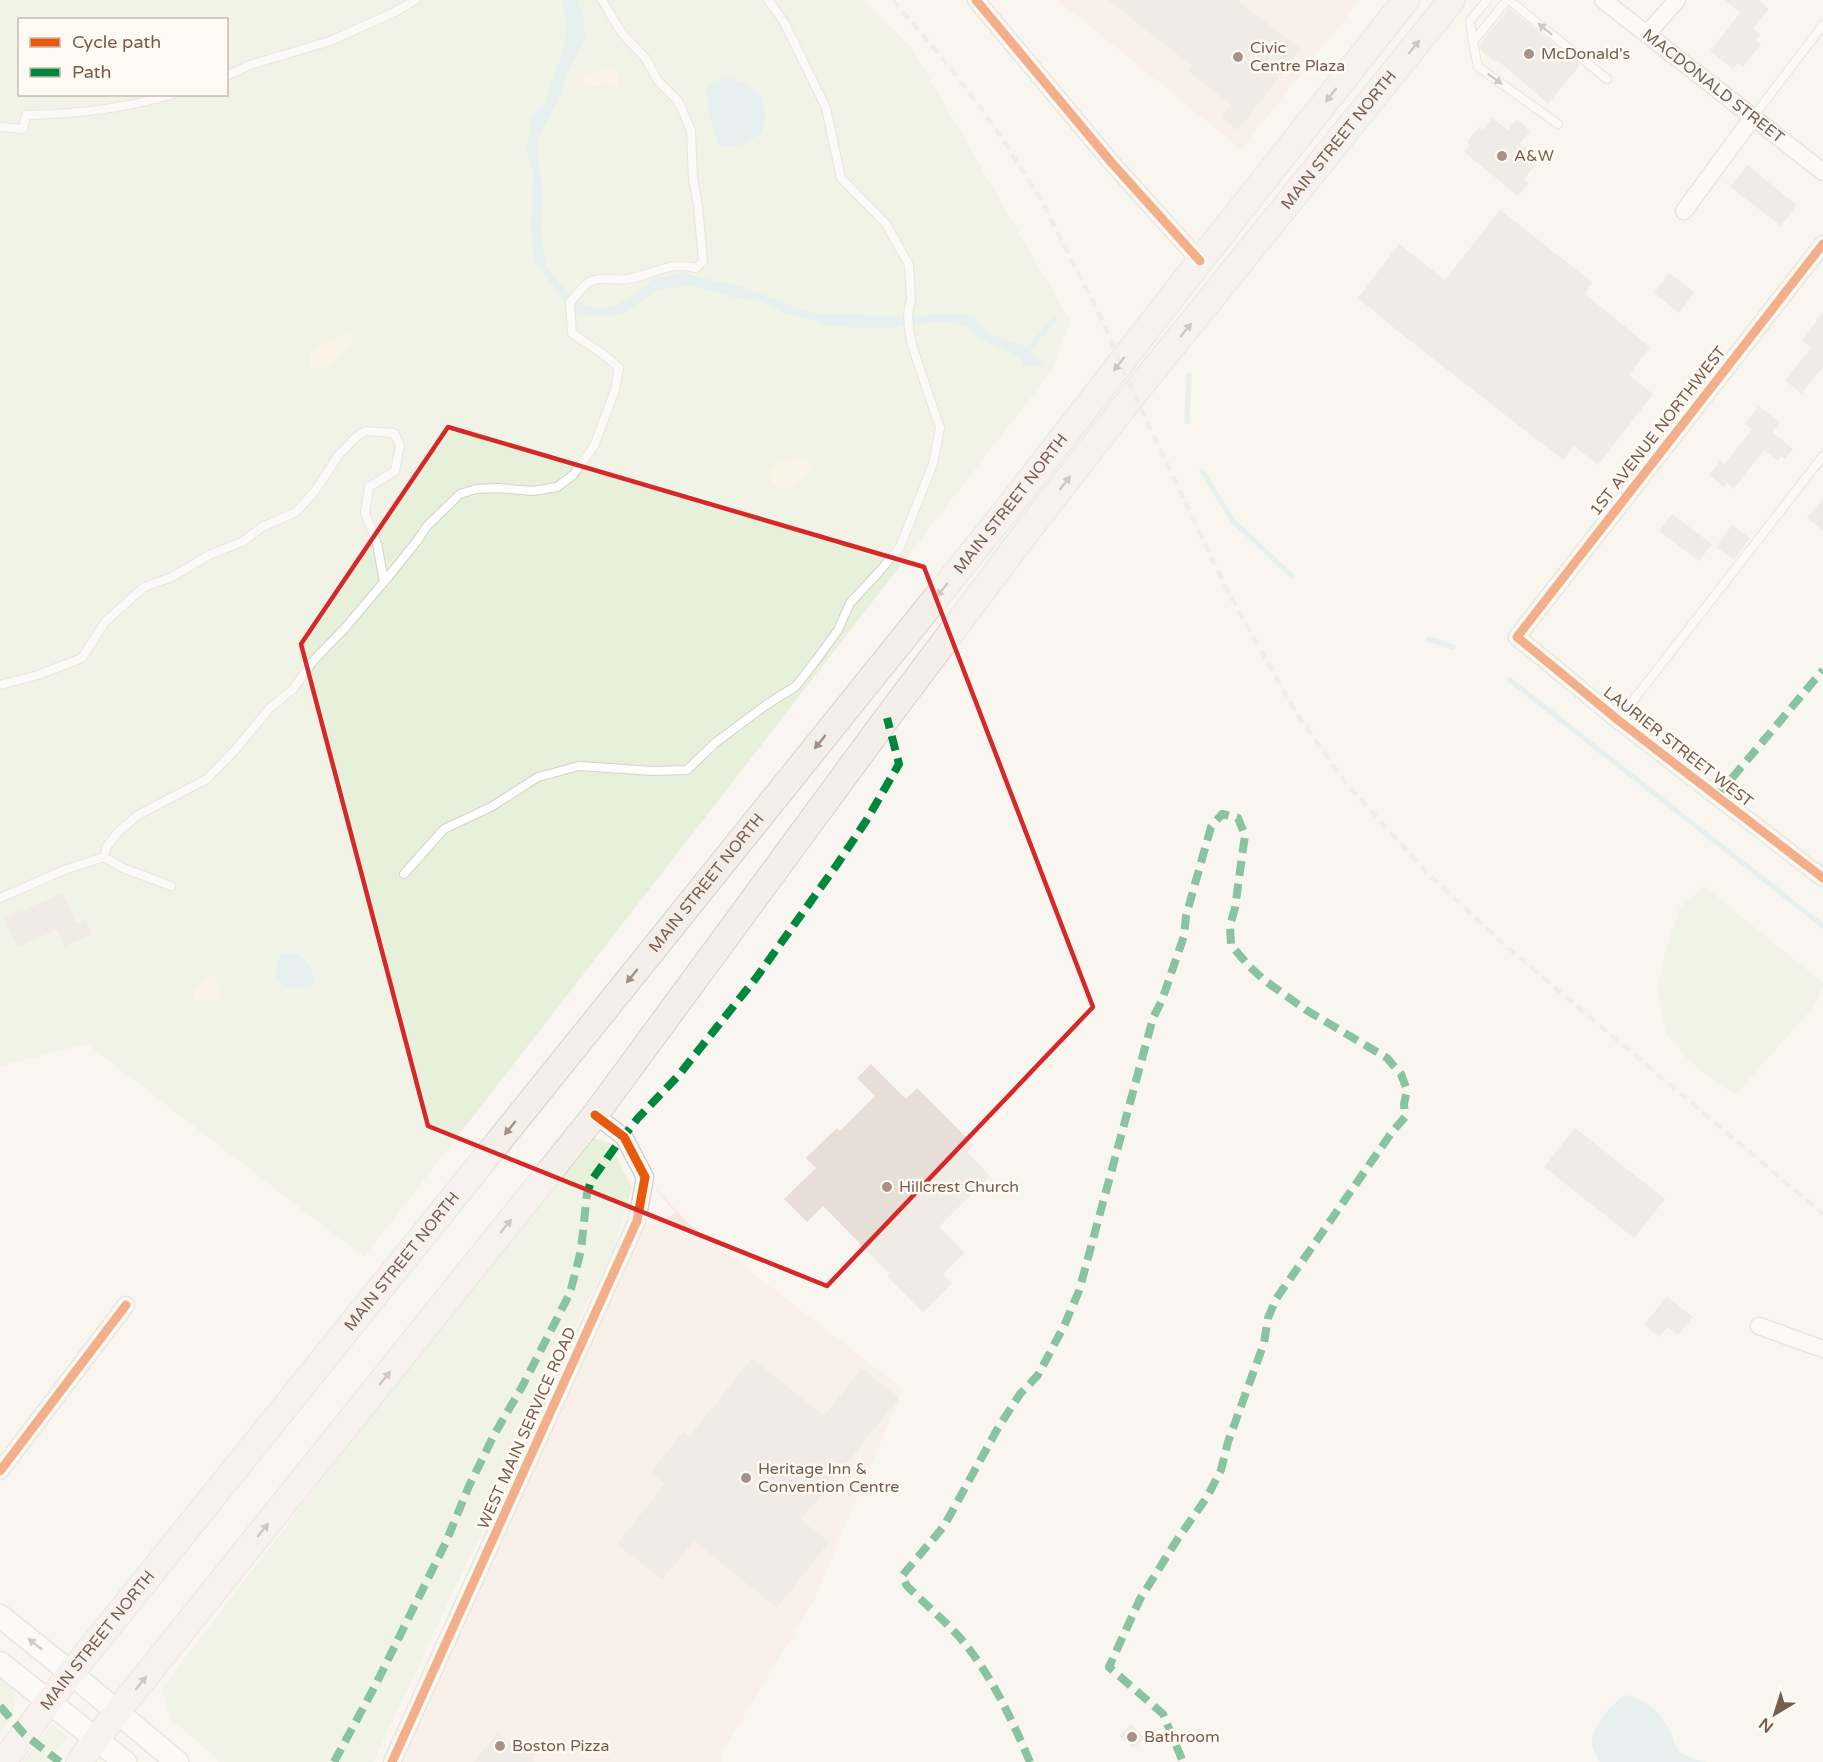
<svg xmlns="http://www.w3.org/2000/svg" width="1823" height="1762" viewBox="0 0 1823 1762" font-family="'Varela Round',sans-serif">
<rect width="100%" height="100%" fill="#f9f5f0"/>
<path fill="#f6e8e1" d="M1058,0h302l-119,149z
M645,1177l43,46 215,166 -89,211 -93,154 1,8h-330l241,-531 43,-18z"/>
<path fill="#e7f0db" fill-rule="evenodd" d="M0,0h863l49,48 158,273 -17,48 -689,888 -277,-213 -87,22zM20,20h206v74h-206z
M1704,886l119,97v5l-8,17 -80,90 -45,-33 -24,-29 -9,-43 9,-42 13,-39z
M593,1138l20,6 2,10 17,34 -19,64 -87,172 -17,50 -136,288h-153l-50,-44 -8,-30 416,-542z
M0,1675l5,4 11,17 -5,23 -11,15z
M52,1724l16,12 -20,26h-26z"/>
<path fill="#fbf2d9" d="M605,68l13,3v13l-3,3 -7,-3 -21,3c-6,-4 -4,-8 -2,-14h11z
M350,332l4,9c-5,5 -11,8 -15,13 -9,10 -6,11 -20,15l-9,-4 -1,-9c2,-3 4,-6 7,-8 4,-3 30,-15 34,-16z
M801,458c8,2 10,5 11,13l-26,19c-9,-3 -16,-8 -18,-18 9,-12 19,-12 33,-14z
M209,976l6,2 6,17 -4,7 -13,-3 -6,3 -4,-7 1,-5z"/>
<path fill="#d0e8ea" d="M561,0h16l6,13 2,27 -16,30 -11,30 -20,39v18l5,37 -2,35 5,37 30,36 26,7 18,-6 14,-8 18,-15 30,-8 37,10 16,2 63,24 20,6 85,2 60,-2 13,4 13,15 40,15 15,19 -20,-1 -3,-8 -44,-21 -9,-10 -15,-5h-17l-34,5 -33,1h-15l-11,-3 -17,1 -10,-5 -29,-7 -25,-12 -30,-5 -39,-11 -33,3 -31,21 -16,7 -39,-2 -40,-54 -3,-35 2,-55 -7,-20 5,-34 12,-12 16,-43 7,-27v-13l-2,-15z
M729,78c6,3 14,4 19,7 19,10 20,30 13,48 -15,10 -23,17 -42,12l-9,-26 -4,-29 5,-8z
M289,953c17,1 23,13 26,28l-3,5c-14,5 -29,3 -37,-9l3,-18 3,-5z
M1626,1695c22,4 37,20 46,40 2,6 3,13 8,17 8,6 18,8 27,10h-107c-3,-5 -7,-12 -8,-18 -3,-14 22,-44 34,-49z"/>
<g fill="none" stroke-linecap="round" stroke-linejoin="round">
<path stroke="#d0e8ea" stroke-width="5" d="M1029,348l25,-28
M1187,422l2,-47
M1202,471l31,50 59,55
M1428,639l25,8
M1510,680l313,246"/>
</g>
<path fill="#e6ded7" d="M1108,0h129l64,49 -63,81 -16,-12 9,-13 -43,-34 4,-5z
M1725,0h34l10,9 -16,19 7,7 -4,5 5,4 -18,23 -5,-4 -5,6 -23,-18 30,-38z
M1509,8l71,57 -32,39 -51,-44 -2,2 -14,-11 -1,-7z
M1492,118l16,12 9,-11 13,12 -10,13 20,16 -16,19 5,4 -11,13 -54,-44 6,-7 -3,-3 12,-15 4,3z
M1747,165l50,40 -16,21 -51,-39z
M1500,210l92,72 -7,12 65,53 -21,28 24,19 -55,71 -24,-19 -11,14 -159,-124 -46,-38 41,-54 46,36z
M1669,273l25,19 -15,21 -25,-20z
M1823,312v55l-22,27 -16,-14 26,-32 -9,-7z
M1759,406l21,16 -8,10 21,17 -8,10 -4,-3 -3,5 -14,-11 -30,39 -7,-6 -3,4 -15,-12 11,-14 4,4 28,-36 -7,-5z
M1823,498v33l-16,-13z
M1672,514l40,30 -13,17 -40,-30z
M1732,525l18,13 -16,22 -18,-13z
M63,893l13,30 10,-4 6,15 -28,13 -7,-17 -40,17 -12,-29z
M871,1064l35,35 11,-11 57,57 -7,7 23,24 -51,51 26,26 -22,21 9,9 -29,30 -36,-37 3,-2 -67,-68 -16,16 -23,-23 32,-31 -10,-10 31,-30 3,3 35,-35 -18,-18z
M1575,1128l90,71 -31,39 -90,-71z
M1667,1296l26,21 -15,18 -11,-8 -8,10 -15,-12z
M752,1358l72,58 38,-48 37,30 -98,122 28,22 -52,66 -83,-67 -32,39 -45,-36 48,-60 -14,-12 32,-40 6,5z
M1131,1724l14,14 -11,10 -15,-12z
M497,1733l21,16 6,-7 14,10 -6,8 2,2h-60z"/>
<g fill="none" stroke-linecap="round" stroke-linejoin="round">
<g stroke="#d7d1cb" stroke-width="10">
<path id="lane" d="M1507,0l-34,42 5,25 80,57
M1509,0l98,79
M1473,42l-3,-21 17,-21
M226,76l24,-11 80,-24 65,-29 20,-12
M1753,117l70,-92
M0,127l23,2 3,-14c50,-1 99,-6 147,-21
M0,685l38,-10 44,-17 23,-36 39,-35 28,-10 37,-22 33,-13 20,-15 34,-15 19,-21 23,-35 17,-18 10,-7 29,2 6,12 -5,26 -26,16 -4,26 12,30 7,39
M1618,720l205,-264
M404,874l40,-45 47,-22 47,-30 41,-11 74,5 34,-1 28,-27 51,-38 30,-19 21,-27 21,-29 12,-27 28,-30 22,-26 33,-83 7,-36 -28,-83 -3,-15 -1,-16 3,-15 -2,-34 -23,-41 -45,-46 -15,-70 -42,-86 -16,-22
M171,886l-48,-18 -19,-11 3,-11 11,-14 20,-17 69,-36 28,-29 35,-42 23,-19 21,-29 30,-31 40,-47 33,-41 10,-15 33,-32 16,-5 21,-1 36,3 24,-4 16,-12 21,-29 21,-56 4,-22c-13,-14 -31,-23 -47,-35l-2,-31c7,-7 14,-19 24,-22 8,-3 23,1 33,-1 28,-4 38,-18 69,-11l7,-7 -5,-55 -5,-28 -2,-48 -13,-29 -20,-20 -12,-22 -25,-27 -19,-32
M0,898l64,-28 40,-13"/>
</g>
<g stroke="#d7d1cb" stroke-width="19">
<g id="street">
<path d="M976,0l135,162 89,99"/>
<path id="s1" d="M1603,0l220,172"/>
<path d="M1647,34l30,-34"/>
<path d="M1684,211l69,-94"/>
<path d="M1823,244l-306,393 101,83 205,158"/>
<path d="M1759,1326l64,23"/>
<path d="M0,1471l126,-166"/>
<path d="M392,1762l245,-541 8,-44 -21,-40 -29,-22"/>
</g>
</g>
<g stroke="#d9d2cb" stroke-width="25">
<path id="secondary" d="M0,1616l71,57 106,89
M0,1663l125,99"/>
</g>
<g stroke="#dad1cc" stroke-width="28">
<g id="primary">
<path id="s2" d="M3,1762l68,-89 934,-1161 195,-251 206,-261"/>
<path id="s3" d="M79,1762l38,-50 478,-597 292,-397 142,-189 105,-135 318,-394"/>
</g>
</g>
<use href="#lane" stroke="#fefefd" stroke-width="8"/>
<use href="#street" stroke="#fefefd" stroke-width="16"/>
<use href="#secondary" stroke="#fefefd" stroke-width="22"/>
<use href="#primary" stroke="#f3eee8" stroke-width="26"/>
<path stroke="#e6e3e7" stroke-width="4.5" stroke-dasharray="9 6" stroke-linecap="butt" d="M893,0l56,66 49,66 42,66 61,120 33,76 92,194 70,125 49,69 83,92 80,74 315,266"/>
<path stroke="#00873e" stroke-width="8" stroke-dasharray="15 8" stroke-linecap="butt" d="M1717,796l106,-126
M0,1706l24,28 36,28
M334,1762l42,-78 70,-142 23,-56 25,-51 29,-50 47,-92 11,-43 6,-56 4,-13 25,-35 22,-28 40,-42 78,-98 80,-112 30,-45 33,-57 -12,-46
M1030,1762c-17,-40 -37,-83 -64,-117 -16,-20 -41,-41 -59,-59l-5,-10 42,-50 54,-98 22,-34 18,-19 26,-49 15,-35 74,-273 9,-18 22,-64 2,-20 25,-89 11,-13 16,4 7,17 -10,73 -5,18 1,19 17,20 16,15 42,30 81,48 14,16 6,16 -3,14 1,13 -13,15 -116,167 -8,19 -4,25 -36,99 -7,28 -14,27 -30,43 -37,59 -31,68 54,47 20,48"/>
<g stroke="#fffaf3" stroke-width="13">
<path id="cycleway" d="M976,0l135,162 89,99
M1823,244l-306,393 101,83 205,158
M0,1471l126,-166
M392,1762l245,-541 8,-44 -21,-40 -29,-22"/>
</g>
<use href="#cycleway" stroke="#e8590c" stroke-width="9"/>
</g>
<defs><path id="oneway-solid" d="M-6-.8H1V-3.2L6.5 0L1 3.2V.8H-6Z" transform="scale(1.5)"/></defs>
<g fill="#a8958b">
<use href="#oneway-solid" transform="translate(1545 29) rotate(-141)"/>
<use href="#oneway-solid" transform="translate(1495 79) rotate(36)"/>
<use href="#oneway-solid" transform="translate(35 1644) rotate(-142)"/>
</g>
<g fill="#a48f83">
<use href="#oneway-solid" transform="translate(1414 47) rotate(-51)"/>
<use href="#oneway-solid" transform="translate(1331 95) rotate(128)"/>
<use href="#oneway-solid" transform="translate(1186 330) rotate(-51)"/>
<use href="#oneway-solid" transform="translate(1119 364) rotate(128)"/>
<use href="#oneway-solid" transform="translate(1065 483) rotate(-52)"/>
<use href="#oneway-solid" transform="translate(942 590) rotate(129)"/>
<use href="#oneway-solid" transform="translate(820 742) rotate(129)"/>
<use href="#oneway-solid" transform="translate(632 976) rotate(129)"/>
<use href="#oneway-solid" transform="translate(510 1128) rotate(129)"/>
<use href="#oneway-solid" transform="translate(506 1226) rotate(-51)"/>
<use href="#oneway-solid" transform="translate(385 1378) rotate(-51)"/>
<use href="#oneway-solid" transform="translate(263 1530) rotate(-51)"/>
<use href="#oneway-solid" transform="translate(141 1683) rotate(-51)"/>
</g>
<path d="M0 0H1823V1762H0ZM448,427l476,140 169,440 -266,279 -399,-160 -127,-482z" fill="#f9f5f0" fill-opacity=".55" fill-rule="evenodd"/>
<path fill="none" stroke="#d62828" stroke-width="4.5" stroke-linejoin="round" d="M448,427l476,140 169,440 -266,279 -399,-160 -127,-482z"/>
<g fill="#a69286" stroke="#fffaf3" stroke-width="2">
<circle cx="1529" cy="54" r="6"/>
<circle cx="1238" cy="57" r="6"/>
<circle cx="1502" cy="156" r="6"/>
<circle cx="887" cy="1187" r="6"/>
<circle cx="746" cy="1478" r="6"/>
<circle cx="1132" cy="1737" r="6"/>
<circle cx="500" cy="1746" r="6"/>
</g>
<g text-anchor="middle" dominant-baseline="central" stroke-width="5" stroke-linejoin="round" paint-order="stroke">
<g font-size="16" fill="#7a5c4d" stroke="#fffaf3" text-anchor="start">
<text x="1250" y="48">Civic<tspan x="1250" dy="18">Centre Plaza</tspan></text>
<text x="1541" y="54">McDonald's</text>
<text x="1514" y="156">A&amp;W</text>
<text x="899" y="1187">Hillcrest Church</text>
<text x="758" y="1469">Heritage Inn &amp;<tspan x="758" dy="18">Convention Centre</tspan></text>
<text x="1144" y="1737">Bathroom</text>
<text x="512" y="1746">Boston Pizza</text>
</g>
<g font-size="16" fill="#7a5c4d" stroke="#fffaf3">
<text stroke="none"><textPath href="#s1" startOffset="140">MACDONALD STREET</textPath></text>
<text stroke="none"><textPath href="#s3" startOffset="2054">MAIN STREET NORTH</textPath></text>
<text transform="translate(1658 431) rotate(-52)">1ST AVENUE NORTHWEST</text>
<text stroke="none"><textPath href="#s2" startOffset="1612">MAIN STREET NORTH</textPath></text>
<text transform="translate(1678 747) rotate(38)">LAURIER STREET WEST</text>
<text stroke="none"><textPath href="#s2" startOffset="1126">MAIN STREET NORTH</textPath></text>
<text stroke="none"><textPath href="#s2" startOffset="640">MAIN STREET NORTH</textPath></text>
<text transform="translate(527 1428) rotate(-66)">WEST MAIN SERVICE ROAD</text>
<text stroke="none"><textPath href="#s2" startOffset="154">MAIN STREET NORTH</textPath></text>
</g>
</g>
<rect x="18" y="18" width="210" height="78" fill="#fffaf3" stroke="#cabbb1" stroke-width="1.5"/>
<rect x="30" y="38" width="30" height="9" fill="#e8590c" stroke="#cabbb1" stroke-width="1.5"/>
<text x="72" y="48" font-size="18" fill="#7a5c4d">Cycle path</text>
<rect x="30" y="68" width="30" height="9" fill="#00873e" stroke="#cabbb1" stroke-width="1.5"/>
<text x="72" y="78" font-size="18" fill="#7a5c4d">Path</text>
<g transform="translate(1775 1714) rotate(218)" stroke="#fffaf3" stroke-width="4.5" paint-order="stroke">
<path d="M0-4.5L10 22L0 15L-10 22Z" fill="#7a5c4d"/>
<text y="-9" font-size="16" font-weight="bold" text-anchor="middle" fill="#7a5c4d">N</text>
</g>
</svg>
